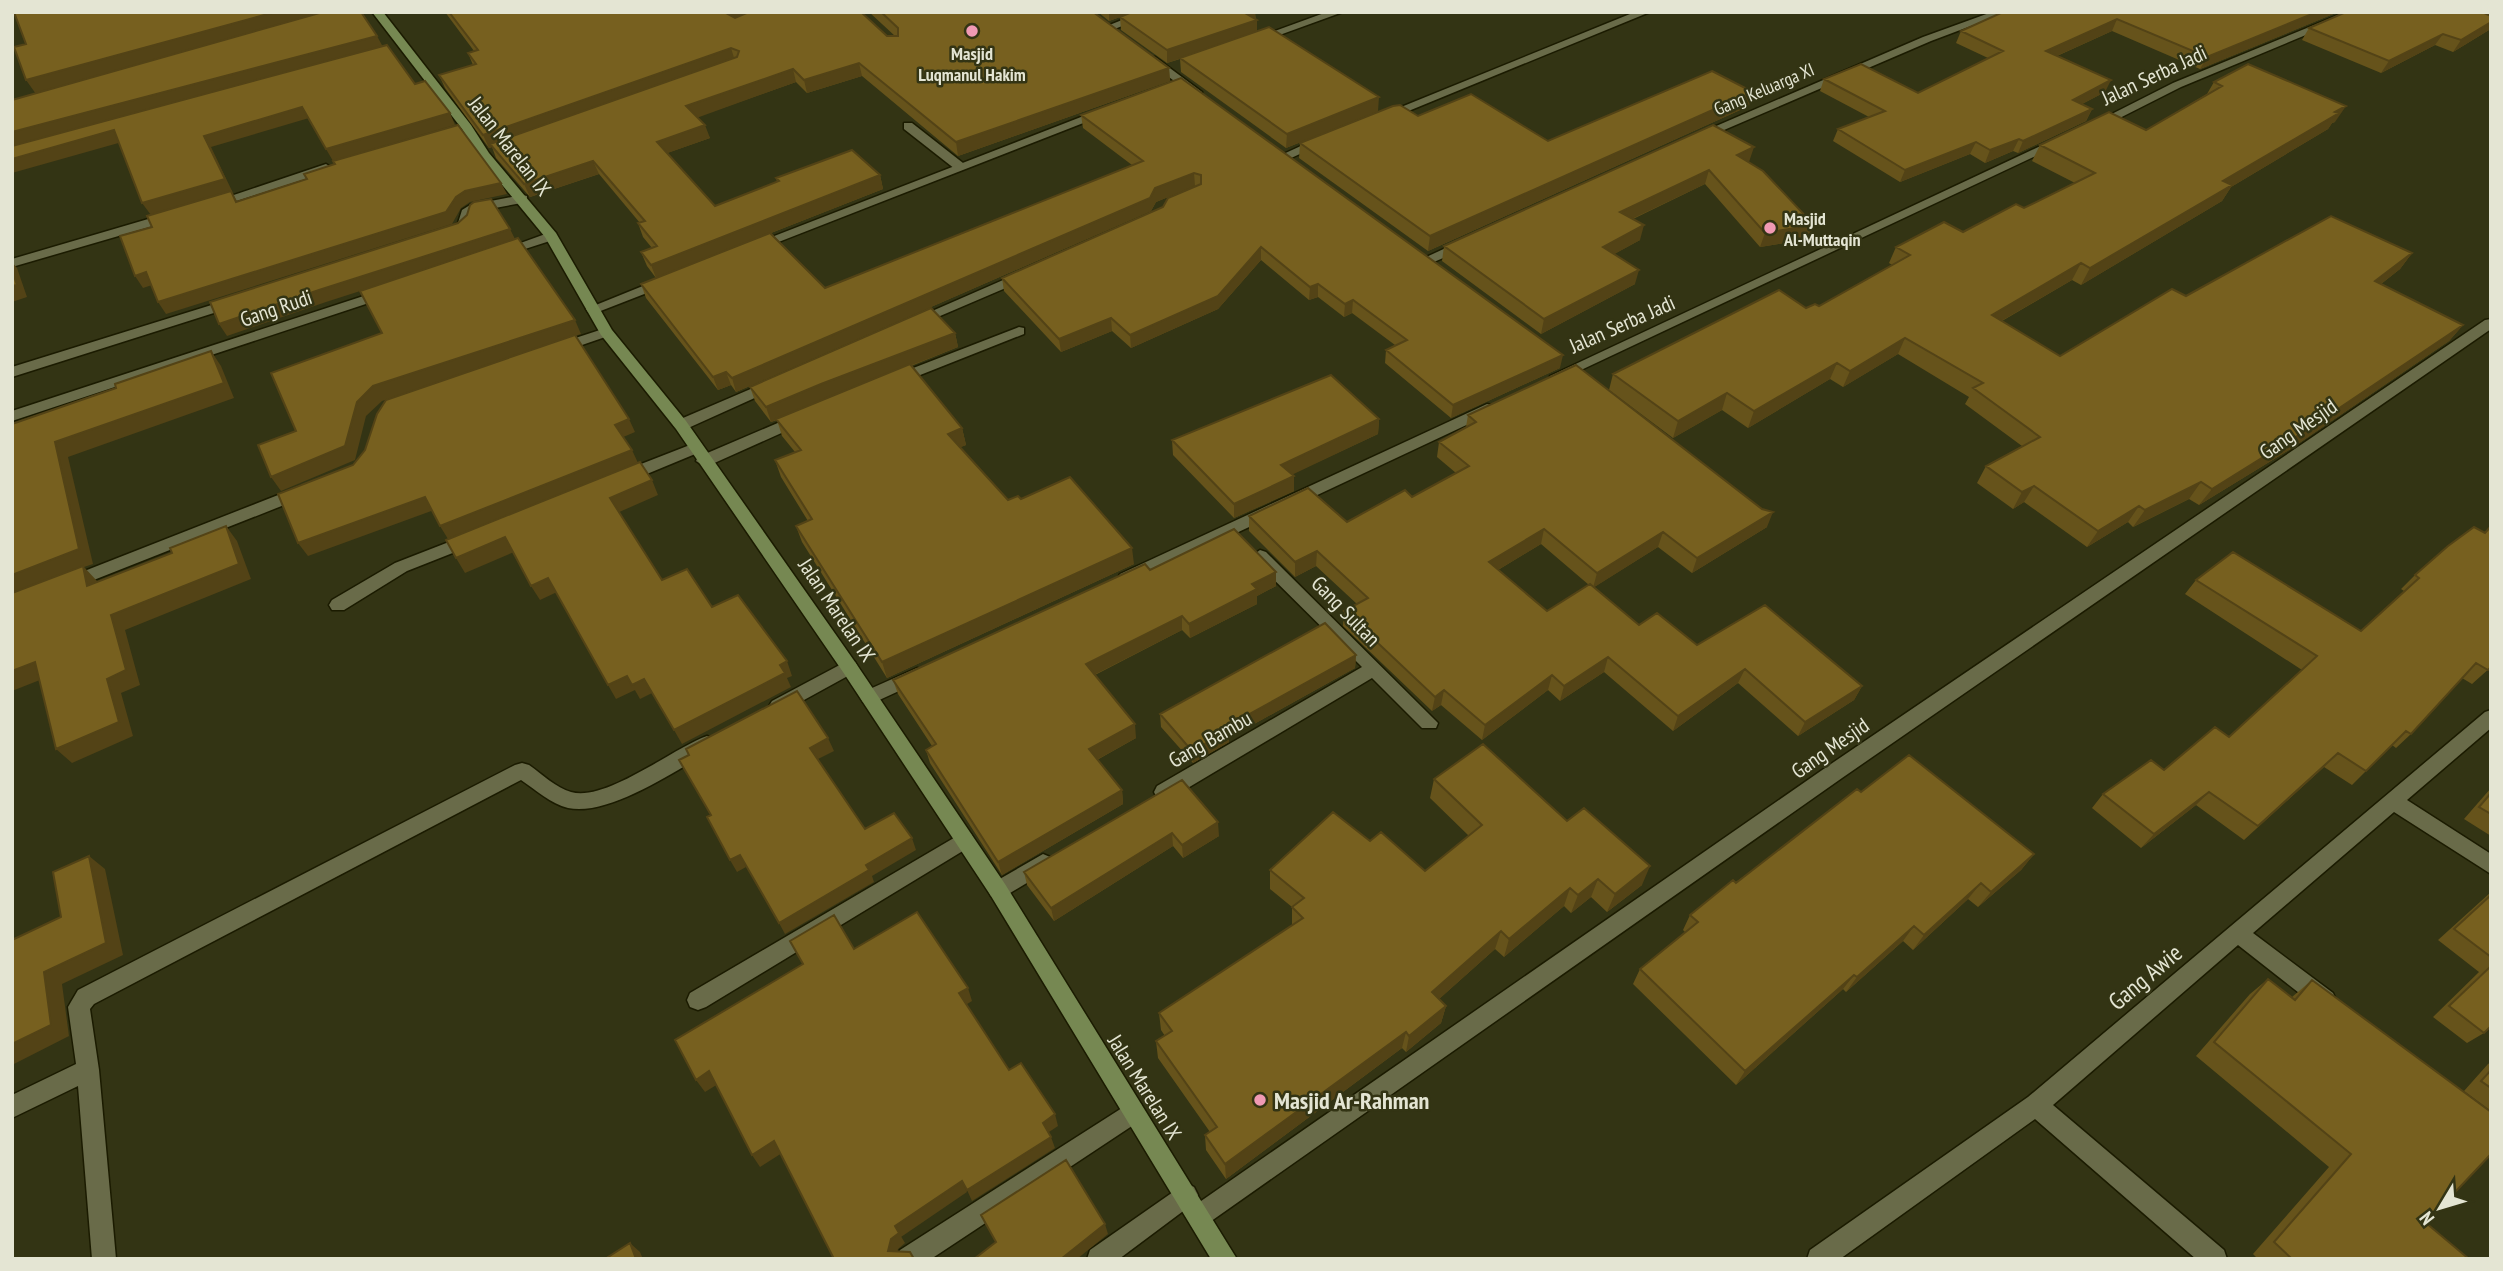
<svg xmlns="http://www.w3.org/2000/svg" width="2503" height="1271" viewBox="0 0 2503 1271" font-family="'PT Sans Narrow',sans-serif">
<rect width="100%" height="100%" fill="#333414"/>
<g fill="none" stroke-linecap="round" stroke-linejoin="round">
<g stroke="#1b1b00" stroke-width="3">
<path id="lane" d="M904,123h8l51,40v6h-8l-51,-40z"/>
</g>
<g stroke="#1b1b00" stroke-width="3">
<path id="street" d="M1142,12h16l-46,18 -10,-2z
M1327,12h16l-83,30 -10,-2z
M1635,12h15l-261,107 -10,-3z
M1992,12h16l-77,29 -228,98 -10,-3 230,-99z
M2346,12h15l-180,75 -81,41 -10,-3 83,-42z
M1147,57h8l47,35 -10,2 -45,-33z
M1099,110l10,3 -351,137h-10l-2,-3z
M1316,139l10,3 -37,17 -10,-3z
M2051,141l10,3 -499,235 -5,2 -7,-5z
M326,164l6,4 -2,3 -112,36 -5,1 -6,-4z
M522,195l5,1v6l-48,9 -6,4 -4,13 -18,7 -7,-4 14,-8 4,-13 8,-5z
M172,212l7,4 -2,3 -165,48v-8z
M551,232l5,1v6l-56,18 -7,-4z
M1463,240l5,1v6l-34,15 -5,1 -7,-4z
M1024,271l7,4 -2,3 -110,47h-10l-2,-3z
M665,277l7,4 -2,3 -72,28h-10l-2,-3z
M388,288l7,4 -2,3 -381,126v-10z
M234,298l5,1v6l-227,72v-10z
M2491,319v10l-649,449 -635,446 -8,4 -8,-4 -4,-8 4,-8 637,-442 657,-446z
M1019,327l5,1v6l-124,49 -5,2 -7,-5 2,-3z
M606,328l5,1v6l-55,19 -7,-5 2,-3z
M774,379l5,2v6l-93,42 -5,1 -8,-5 3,-4z
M1487,404l5,1 3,4 -3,4 -360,169 -6,2 -8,-6 2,-4z
M801,413l5,1 3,4 -3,4 -96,43 -6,1 -8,-5 2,-4z
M695,443l5,1 3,4 -3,4 -70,29h-12l-2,-4 2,-4z
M301,486l8,6 -2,4 -231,91 -6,2 -8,-6 2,-4z
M472,533l6,2 2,4 -2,4 -71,28 -63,39h-12l-3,-5 3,-5 63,-37z
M1260,550l6,2 172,171 -2,5h-14l-50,-50 -201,120 -7,2 -7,-2 -3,-6 3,-6 205,-119 -108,-107 -2,-4z
M849,660l6,2 3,5 -3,5 -71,39h-12l-3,-5 3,-5z
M917,668l6,2 3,5 -3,5 -48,22h-12l-3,-5 3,-5z
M2491,710v18l-84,72 84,54v20l-97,-62 -141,121 80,60 3,7 -3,7 -8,3 -8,-3 -79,-62 -185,160 171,145 3,9h-31l-161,-140 -195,140h-33l3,-9 218,-153 457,-385z
M707,736l7,3 2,5 -2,5c-36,20 -105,68 -146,59 -17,-4 -32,-18 -47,-28l-427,224 -4,5 9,61 17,189h-24l-14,-173 -66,32v-23l64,-31 -8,-57 10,-17 437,-225 7,-2 7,2c13,9 27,23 42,27 35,10 102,-44 136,-56z
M964,832l7,2 3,6 -3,6 -265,161 -8,3 -8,-3 -3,-7 3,-7z
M1043,854l7,3 3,6 -3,6 -45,27 -7,3 -7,-3 -3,-6 3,-6z
M1133,1101l8,3 3,8 -3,8 -210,139h-34l3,-9z
M1186,1183l8,4 4,8 -4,8 -75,56h-32l3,-9z"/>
</g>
<g stroke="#1b1b00" stroke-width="3">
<path id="secondary" d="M372,12h11l88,113 18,28 67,80 56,97 74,91 169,241 150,222 232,375h-26l-220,-363 -148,-224 -167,-243 -75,-94 -56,-98 -65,-79 -18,-29z"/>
</g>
<use href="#lane" fill="#696b49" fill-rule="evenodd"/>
<use href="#street" fill="#696b49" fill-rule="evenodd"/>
<use href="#secondary" fill="#768852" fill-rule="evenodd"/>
</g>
<path fill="#66531b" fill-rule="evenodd" d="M445,12h416l26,24h8l-26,-24h224l76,56 1,13 -212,75 -96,-80 -55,17 -11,-11 -99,35 13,21 -43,15 48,53 62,-24 -1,-4 104,-3 3,14 -112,44 54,55 307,-123 -49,-37 -2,-13 100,-37 379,290 -109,50 -66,-55 1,-13 9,-5 -43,-32 -8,4 -26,-20 -9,3 -48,-40 -43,49 -87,39 -19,-17 -51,21 -57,-61 -2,-13 161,-71 32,-21 -39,16 -5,9 -415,181 -5,-7 -13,5 -72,-92 -5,-14 15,-6 -9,-12 -6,-14 11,-4 -9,-11 -5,-14h2l-41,-49 -69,23 -34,-39 -4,-11 -3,1 -44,-60 -6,-13 34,-10 -5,-12 6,-2z
M1098,12h157l2,20 121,79 -92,37 -105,-76 -1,-13 -13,4 -46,-33 -1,-13 -11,4z
M2003,12h335l-138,57 -88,-38 -55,25 48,36 -23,12 10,5 -6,12 -68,32 -5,-2 -28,12 -15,-9 -70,28 -67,-41 5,-12 31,-12 -49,-26 4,-12 94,14 70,-35 -32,-15 5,-12z
M2346,12h145v15l-2,3 -36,22 -18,-7 -54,28 -79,-33 7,-12z
M2214,82l121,40 -3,1 -4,6 -97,58 -9,14 -141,84 -9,-5 -70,41 58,35 126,-60 226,-43 -12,16 -19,15 82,41 -14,16 -160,109 -90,55 -10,-6 -56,28 -5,-5 -41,25 -63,-45 -11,7 -36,-26 9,-17 36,-20 -57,-42 4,-7 -71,-43 -55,33 -13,-8 -82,49 -26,-18 -49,28 -64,-48 4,-16 193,-66 13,-2 73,-41 -3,-2 7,-16 67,-15 61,-24 51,-25 -43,-22 8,-16 106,-15 61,-36z
M1749,106l-321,145 -129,-93 1,-15 118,-27 130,25z
M1713,125l36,37h-1l66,63 -6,14 -48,8 -55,-63 -72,35 7,21 -26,14 21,30 -94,50 -99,-73 2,-15z
M955,333l3,14 -47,19 51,62 4,17 -6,2 48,53 13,-1 113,65 -247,114 -85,-136 -6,-16 12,-5 -27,-44 -6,-17 20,-8 -13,-16 -5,-16 -6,2 -16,-21 -5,-14z
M1468,415l299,112 -75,46 -34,-26 -64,40 45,38 58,20 165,41 -8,14 -56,36 -60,-53 -65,48 -69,-59 -44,29 -12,-11 -66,50 -41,-35 -9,6 -89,-85 1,-15 13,-7 -41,-38 -21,11 -46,-46v-15l98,6 65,-25 44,-24 -19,-16 2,-15 27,-15zM1541,544l48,41 -42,26 -49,-41z
M1379,419l-1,15 -86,40 2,17 -60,27 -61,-63 -1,-15z
M2448,546l43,121 -19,17 -10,-6 -51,56 -15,14 -4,-3 -40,40 -28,-18 -80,73 -48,-35 -55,43 -49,-40 11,-14 61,-24 65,-33 73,-67 -117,-76 11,-14 165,51 43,-40 -3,-2 14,-14z
M1150,570l126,16 -19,10v8l-67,34 -8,-8 -87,45 41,63 -39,22 25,30 1,14 -121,71 -72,-112 -4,-13 6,-4 -34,-52 -5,-14z
M1356,655l-1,13 -126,70v4l-36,21 -32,-36 -1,-13z
M1434,779l133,42 75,64 -35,27 -16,-15 -20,16 -7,-7 -60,51 -9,-8 -56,50 7,7 -5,17 -35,29 -4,-4 -176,131 -20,-29 -1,-15 5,-3 -52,-74 -2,-17 9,-5 -4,-6 -2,-17 133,-87v-19l-22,-18v-19l100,-29 55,30 44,-35 -39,-38z
M1182,780l37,56 -36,22 -10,-12 -119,75 -27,-36 -3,-13z
M2491,788v48l-27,-17z
M1861,792l173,62 -13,16 -43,37 -10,-8 -55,51 -10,-9 -57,51 -3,-3 -107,96 -103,-101 7,-15 45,-37 -2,-2 7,-15z
M2491,892v134l-7,7 -17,10 -34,-26 46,-45 -41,-32z
M2268,979l24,18 20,-17 114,243 43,36h-211l-5,-5 76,-87 -133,-111 54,-62z
M2491,1062v49l-27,-20 24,-27z"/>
<path fill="#534316" d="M275,12h56l-295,82 -10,-14z
M728,12h33l-31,14 -4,-13z
M1109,12h25l-25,9z
M1255,12v9l2,-1v13l-90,30v-13l78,-37z
M2317,12h21l-138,57 7,-12z
M2117,19l-5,12 -71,32 5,-12z
M2491,22v5l-2,3 -36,22 8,-12z
M2443,34l-8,11 -54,28 8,-12z
M377,36l6,11 -371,99v-14z
M731,48l4,13 -245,83 2,3 -3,1 -6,-13z
M859,63l3,13 -55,17 -3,-13z
M1169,68l1,13 -212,75 -2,-14z
M793,69l3,13 -105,38 -5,-14z
M2111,80l-6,12 -38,20 6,-12z
M1753,92l-4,14 -321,145 2,-15z
M1379,97l-1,14 -92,37 1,-14z
M2346,106l-11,16 -3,1 -4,6 -97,58 -9,14 -141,84 9,-17 133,-87z
M302,107l7,11 -98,29 21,44h-1l7,12 -2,-1 -85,13 -9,-12 62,-67z
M2092,109l-6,12 -68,32 5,-12z
M450,113l5,12 -122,36 -7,-12z
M705,125l5,13 -48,17 -5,-13z
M114,130l8,12 -110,31v-14z
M2019,139l-6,12 -28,12 5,-13z
M1976,142l-6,12 -70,28 5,-12z
M1754,147l-5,15 -16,8 4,-15z
M593,161l6,13 -69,23 -6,-13z
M1709,170l-4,14 -88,42 3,-14z
M1194,173l1,13 -39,16 -5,9 -415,181 -4,-14 423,-190z
M880,175l3,14 -227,89 -5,-13z
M501,183l6,11 -37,8 -9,6 -9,16 -286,90 -8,-12 298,-105 9,-6z
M1644,225l-4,15 -40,22 3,-15z
M1814,225l-6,14 -48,8 5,-14z
M510,229l6,12 -190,61 -99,34 -8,-12 100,-34z
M1261,247v13l-43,49 -87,39 -1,-13z
M2412,253l-12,16 -37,29 12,-17z
M12,262l5,6 10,29 -15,5z
M2081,263l-9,17 -88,51 8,-16z
M1639,270l-4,14 -94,50 3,-15z
M146,272l9,12 -12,4 -8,-12z
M1318,284v13l-9,3 1,-13z
M1353,300l-1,13 -8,4 1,-13z
M1111,318l1,13 -51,21 -2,-13z
M575,320l6,14 -199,67 -16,15 -11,44 -74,31 -10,-14 86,-75 16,-16z
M2463,325l-14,16 -160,109 -90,55 13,-16z
M955,333l3,14 -133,52 -54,23 -5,-15 55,-23z
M1905,338l-7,16 -55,33 7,-16z
M211,351l10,15 13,32 -166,59 25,107 -9,3 13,14 4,19 -89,-4v-21l43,-133z
M1563,355l-3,13 -109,50 2,-13z
M1837,363l-7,16 -82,49 6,-17z
M726,372l5,13 -13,5 -5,-13z
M1727,393l-5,17 -49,28 5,-17z
M629,419l6,13 -14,6 -6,-13z
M1379,419l-1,15 -97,46v-15z
M962,428l4,17 -14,6 -4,-17z
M632,450l6,13 -190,76 -8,-13z
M1294,476v15l-60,27v-14z
M652,480l6,15 -41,18 -7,-15z
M2201,482l-12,17 -56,28 12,-17z
M2034,486l-10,16 -11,7 9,-17z
M425,497l9,13 -126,46 -10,-13z
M2139,506l-11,16 -41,25 11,-16z
M1773,512l-6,15 -75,46 5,-15z
M226,526l11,15 14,38 -126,51 15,55 -19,8 12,43 -61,27 -16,-14 51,-70 4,-64z
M1544,529l-3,15 -55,33 3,-15z
M1663,532l-5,15 -65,41 4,-15z
M505,537l9,15 -49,21 -9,-15z
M1132,548l2,16 -247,114 -5,-16z
M1317,551l-1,15 -21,11v-15z
M1276,572v14l-19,10v8l-67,34 -1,-14 63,-40z
M548,578l9,14 -17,8 -9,-14z
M1182,616v14l-94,48 -2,-14z
M1356,655l-1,13 -126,70v4l-36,21 -1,-12 34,-24z
M1608,657l-4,15 -44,29 4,-15z
M787,661l5,15 -5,2 4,9 -109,57 -8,-14z
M35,662l15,14 -38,15v-20z
M1745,669l-7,14 -65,48 5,-15z
M1552,675l-4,15 -66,50 3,-15z
M627,676l8,14 -19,9 -8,-14z
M644,679l8,14 -12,6 -8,-14z
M1862,686l-8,14 -56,36 7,-14z
M1444,690l-3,15 -9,6 3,-14z
M1135,724l1,14 -45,25 -2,-14z
M828,738l6,13 -18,9 -6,-12z
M1122,790l1,14 -121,71 -4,-13z
M2209,792l-13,13 -55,43 13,-14z
M1218,822l1,14 -36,22 -1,-13z
M1172,833l1,13 -119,75 -3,-13z
M912,838l4,12 -44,26 2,6 -89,52 -6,-11 87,-58z
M2034,854l-13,16 -43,37 13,-15z
M740,855l6,12 -9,5 -7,-12z
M89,856l16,13 18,86 -61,29 7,52 -57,29v-21z
M1650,866l-8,19 -35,27 8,-18z
M1598,879l-7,18 -20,16 7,-18z
M1981,883l-13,16 -55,51 11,-15z
M1570,888l-6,18 -60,51 5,-18z
M1914,926l-11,15 -57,51 11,-15z
M1501,931l-6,18 -67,60 4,-17z
M1854,975l-11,14 -107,96 9,-14z
M968,988l4,13 -8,5 -5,-13z
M1446,1006l-5,17 -35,29 3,-16z
M1406,1032l-4,16 -176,131 -1,-15z
M709,1071l9,13 -13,8 -9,-12z
M1055,1114l3,12 -12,8 -3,-11z
M1051,1137l4,11 -83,53 -5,-11z
M774,1141l8,12 -22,14 -8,-12z
M962,1181l5,11 -66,45 -6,-11z
M1105,1224l3,10 -31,25h-16z
M899,1233l6,10 -7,6 -3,10 -7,-8 3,-12z
M630,1243l10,9 3,7h-7z"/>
<path fill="#77601f" stroke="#534316" stroke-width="2" d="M14,12h261l-249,68 -12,-33 12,-3z
M323,12h38l16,24 -365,96v-32z
M449,12h279l-2,1 9,5 14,-6h112l26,24h11v-8l-17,-16h212l76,56 -213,74 -97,-79 -55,17 -11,-11 -107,37 19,19 -48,17 58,64 64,-25 -3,-3 76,-28 28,25 -229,90 -10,-13 16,-6 -19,-23 7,-2 -52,-60 -69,23 -34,-40 247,-87 2,-6 -8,-3 -248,87 -44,-60 37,-11 -8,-11 10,-3z
M1132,12h114l-1,1 12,7 -90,30 -47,-33z
M2003,12h314l-110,45 -90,-38 -71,32 65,29 -38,20 19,9 -69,32 -4,-2 -29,11 -14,-8 -71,28 -67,-41 47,-18 -61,-32 37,-15 57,29 85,-42 -42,-20z
M2346,12h136l9,4v6l-30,18 -18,-6 -54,27 -80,-33z
M1269,27l110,70 -92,37 -107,-76z
M387,45l28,39 10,-3 25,32 -124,36 -24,-42 -98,29 21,43 -83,24 -28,-73 -102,29v-13z
M2248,64l98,42 -11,6 4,1 -116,68 9,4 -142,83 -9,-5 -89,52 68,41 112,-67 14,7 145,-80 81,37 -37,28 88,44 -161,108 -90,56 -11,-7 -56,28 -6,-4 -41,25 -64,-45 -12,6 -36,-26 54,-29 -67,-49 10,-5 -78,-45 -55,33 -13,-8 -83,48 -27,-18 -49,28 -65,-47 166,-84 27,18 9,-4 4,2 91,-51 -14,-8 48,-25 19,10 53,-28 8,4 71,-35 -55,-28 69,-33 37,18 76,-44 -8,-4z
M1712,71l41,21 -323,144 -130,-93 93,-37 7,-1 18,11 53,-22 77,47z
M1181,78l382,277 -110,50 -67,-55 21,-10 -54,-40 -8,4 -27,-20 -8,3 -49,-40 -43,49 -88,39 -19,-17 -52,21 -57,-61 161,-71 5,-9 33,-14v-9l-7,-2 -39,15 -5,10 -418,180 -6,-6 -13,5 -72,-93 129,-51 55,55 318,-127 -62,-46z
M458,125l43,58 -36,8 -9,6 -10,15 -288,90 -12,-30 -11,4 -15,-40 32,-9 -5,-11 84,-25 5,11 71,-23 -3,-5 31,-10 -2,-3z
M1713,125l41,22 -17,8 26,16 51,54 -49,8 -56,-63 -89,42 24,13 -41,22 36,23 -95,49 -100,-73z
M491,199l19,30 -191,61 -100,34 -9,-22 248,-79 9,-8 3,-10 4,-3z
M518,238l57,82 -202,66 -16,16 -12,44 -74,31 -13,-32 38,-14 -25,-58 111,-40 -22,-42z
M12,270l5,15 -5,1z
M931,308l24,25 -134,51 -55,23 -16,-20z
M575,335l54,84 -14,6 17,25 -192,76 -15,-29 -127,46 -20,-49 75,-29 12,-15 12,-36 9,-14z
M211,351l13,32 -169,59 24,107 -67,26v-151l104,-36 -1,-4z
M910,364l52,64 -14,6 60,66 10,-4 3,3 49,-22 62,71 -250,114 -86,-136 16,-7 -37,-59 26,-10 -25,-31z
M1576,365l186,144 11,3 -76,46 -34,-26 -66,41 -53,-44 -55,33 58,49 43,-27 49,41 18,-12 40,32 68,-40 97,81 -57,36 -60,-53 -67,47 -70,-59 -44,29 -12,-11 -67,50 -41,-35 -9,7 -91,-86 24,-13 -51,-47 -22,11 -46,-46 59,-28 39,34 58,-32 7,7 57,-31 -30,-24 37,-20 -8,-7z
M1331,375l48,44 -98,46 13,11 -60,28 -62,-64z
M640,462l12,18 -42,18 52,82 25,-11 25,38 26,-12 49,66 -7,4 5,8 -111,57 -30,-51 -12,6 -5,-9 -19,9 -60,-107 -17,8 -26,-49 -49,21 -10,-18z
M226,526l13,38 -128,51 15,55 -19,9 12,43 -63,27 -21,-87 -23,9v-78l71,-27 4,20 85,-33 -2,-5z
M2491,526v141l-3,3 -12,-7 -65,71 -5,-3 -40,40 -28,-18 -80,73 -49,-34 -55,42 -51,-40 48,-34 13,10 51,-43 14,10 88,-81 -121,-76 37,-28 128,79 58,-53 -4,-3 33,-29 26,-19 11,6z
M1234,529l42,43 -24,12 5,5 -68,35 -7,-8 -96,48 49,60 -46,25 33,41 -124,72 -72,-112 10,-6 -43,-64 252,-116 5,6z
M1325,623l31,32 -130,72 3,3 -37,21 -32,-37z
M797,691l31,47 -18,10 55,81 29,-16 18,25 -46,27 3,5 -90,53 -39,-68 -10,5 -23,-43 4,-2 -32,-55 10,-5 -3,-6z
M1483,744l84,77 17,-13 66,58 -35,28 -17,-15 -20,16 -8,-7 -61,51 -8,-8 -69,61 14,14 -37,30 -3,-4 -181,132 -20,-29 12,-8 -61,-86 16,-10 -13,-18 144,-95 -11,-11 12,-9 -34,-28 63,-58 37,29 11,-9 44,39 57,-46 -48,-46z
M1909,755l125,99 -43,38 -10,-9 -57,52 -10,-9 -57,51 -3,-2 -109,96 -105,-102 58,-47 -8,-7 43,-35 3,3 121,-94 4,3z
M1182,780l36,42 -36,23 -10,-12 -121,75 -27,-36z
M2491,793v21l-12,-7z
M89,856l17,87 -62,29 7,53 -39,19v-104l49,-23 -8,-45z
M2491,895v62l-37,-28z
M917,912l51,76 -9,5 50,77 12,-7 34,51 -12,9 8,14 -84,53 -5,-9 -67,45 4,7 -8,6 -3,12 22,1 4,7h-80l-60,-118 -22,14 -43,-84 -13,9 -21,-40 128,-76 -13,-23 44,-26 20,34z
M2491,966v60l-7,7 -35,-27z
M2268,979l27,21 17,-20 179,132v42l-65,69 43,36h-177l-18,-17 77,-88 -137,-112z
M2491,1070v18l-10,-7z
M1066,1160l39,64 -44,35h-87l22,-17 -15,-27z
M630,1243l6,16h-31z"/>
<g fill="#f09ab4" stroke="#333414" stroke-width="2.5">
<circle cx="972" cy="31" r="7"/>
<circle cx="1770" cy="228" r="7"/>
<circle cx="1260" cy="1100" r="7"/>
</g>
<g text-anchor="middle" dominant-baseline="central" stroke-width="5" stroke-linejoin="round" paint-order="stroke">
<g font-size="18" font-weight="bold" fill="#e4e5d3" stroke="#333414">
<text x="972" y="53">Masjid<tspan x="972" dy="21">Luqmanul Hakim</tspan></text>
<text x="1784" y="218" text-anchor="start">Masjid<tspan x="1784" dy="21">Al-Muttaqin</tspan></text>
</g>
<g font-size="18" fill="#e4e5d3" stroke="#333414">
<text transform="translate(1764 89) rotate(-23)">Gang Keluarga XI</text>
</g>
<g font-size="21" fill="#e4e5d3" stroke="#333414">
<text transform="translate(2154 75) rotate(-25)">Jalan Serba Jadi</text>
<text transform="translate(510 146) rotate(52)">Jalan Marelan IX</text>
<text transform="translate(276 308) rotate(-19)">Gang Rudi</text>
<text transform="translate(1622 324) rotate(-24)">Jalan Serba Jadi</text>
<text transform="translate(2298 429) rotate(-35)">Gang Mesjid</text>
<text transform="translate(837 610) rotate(56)">Jalan Marelan IX</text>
<text transform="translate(1346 611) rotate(46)">Gang Sultan</text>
<text transform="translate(1210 739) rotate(-30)">Gang Bambu</text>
<text transform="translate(1830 748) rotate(-35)">Gang Mesjid</text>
<text transform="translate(1145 1087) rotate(58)">Jalan Marelan IX</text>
</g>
<g font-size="24" fill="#e4e5d3" stroke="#333414">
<text transform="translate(2145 977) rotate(-40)">Gang Awie</text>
</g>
<g font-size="24" font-weight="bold" fill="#e4e5d3" stroke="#333414" text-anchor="start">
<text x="1274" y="1100">Masjid Ar-Rahman</text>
</g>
</g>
<rect width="2503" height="1271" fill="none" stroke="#e4e5d3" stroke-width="28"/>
<g transform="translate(2440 1208) rotate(232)" stroke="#333414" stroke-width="5" paint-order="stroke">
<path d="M0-5L12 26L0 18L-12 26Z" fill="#e4e5d3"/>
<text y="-10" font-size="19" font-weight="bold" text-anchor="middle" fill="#e4e5d3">N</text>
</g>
</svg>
